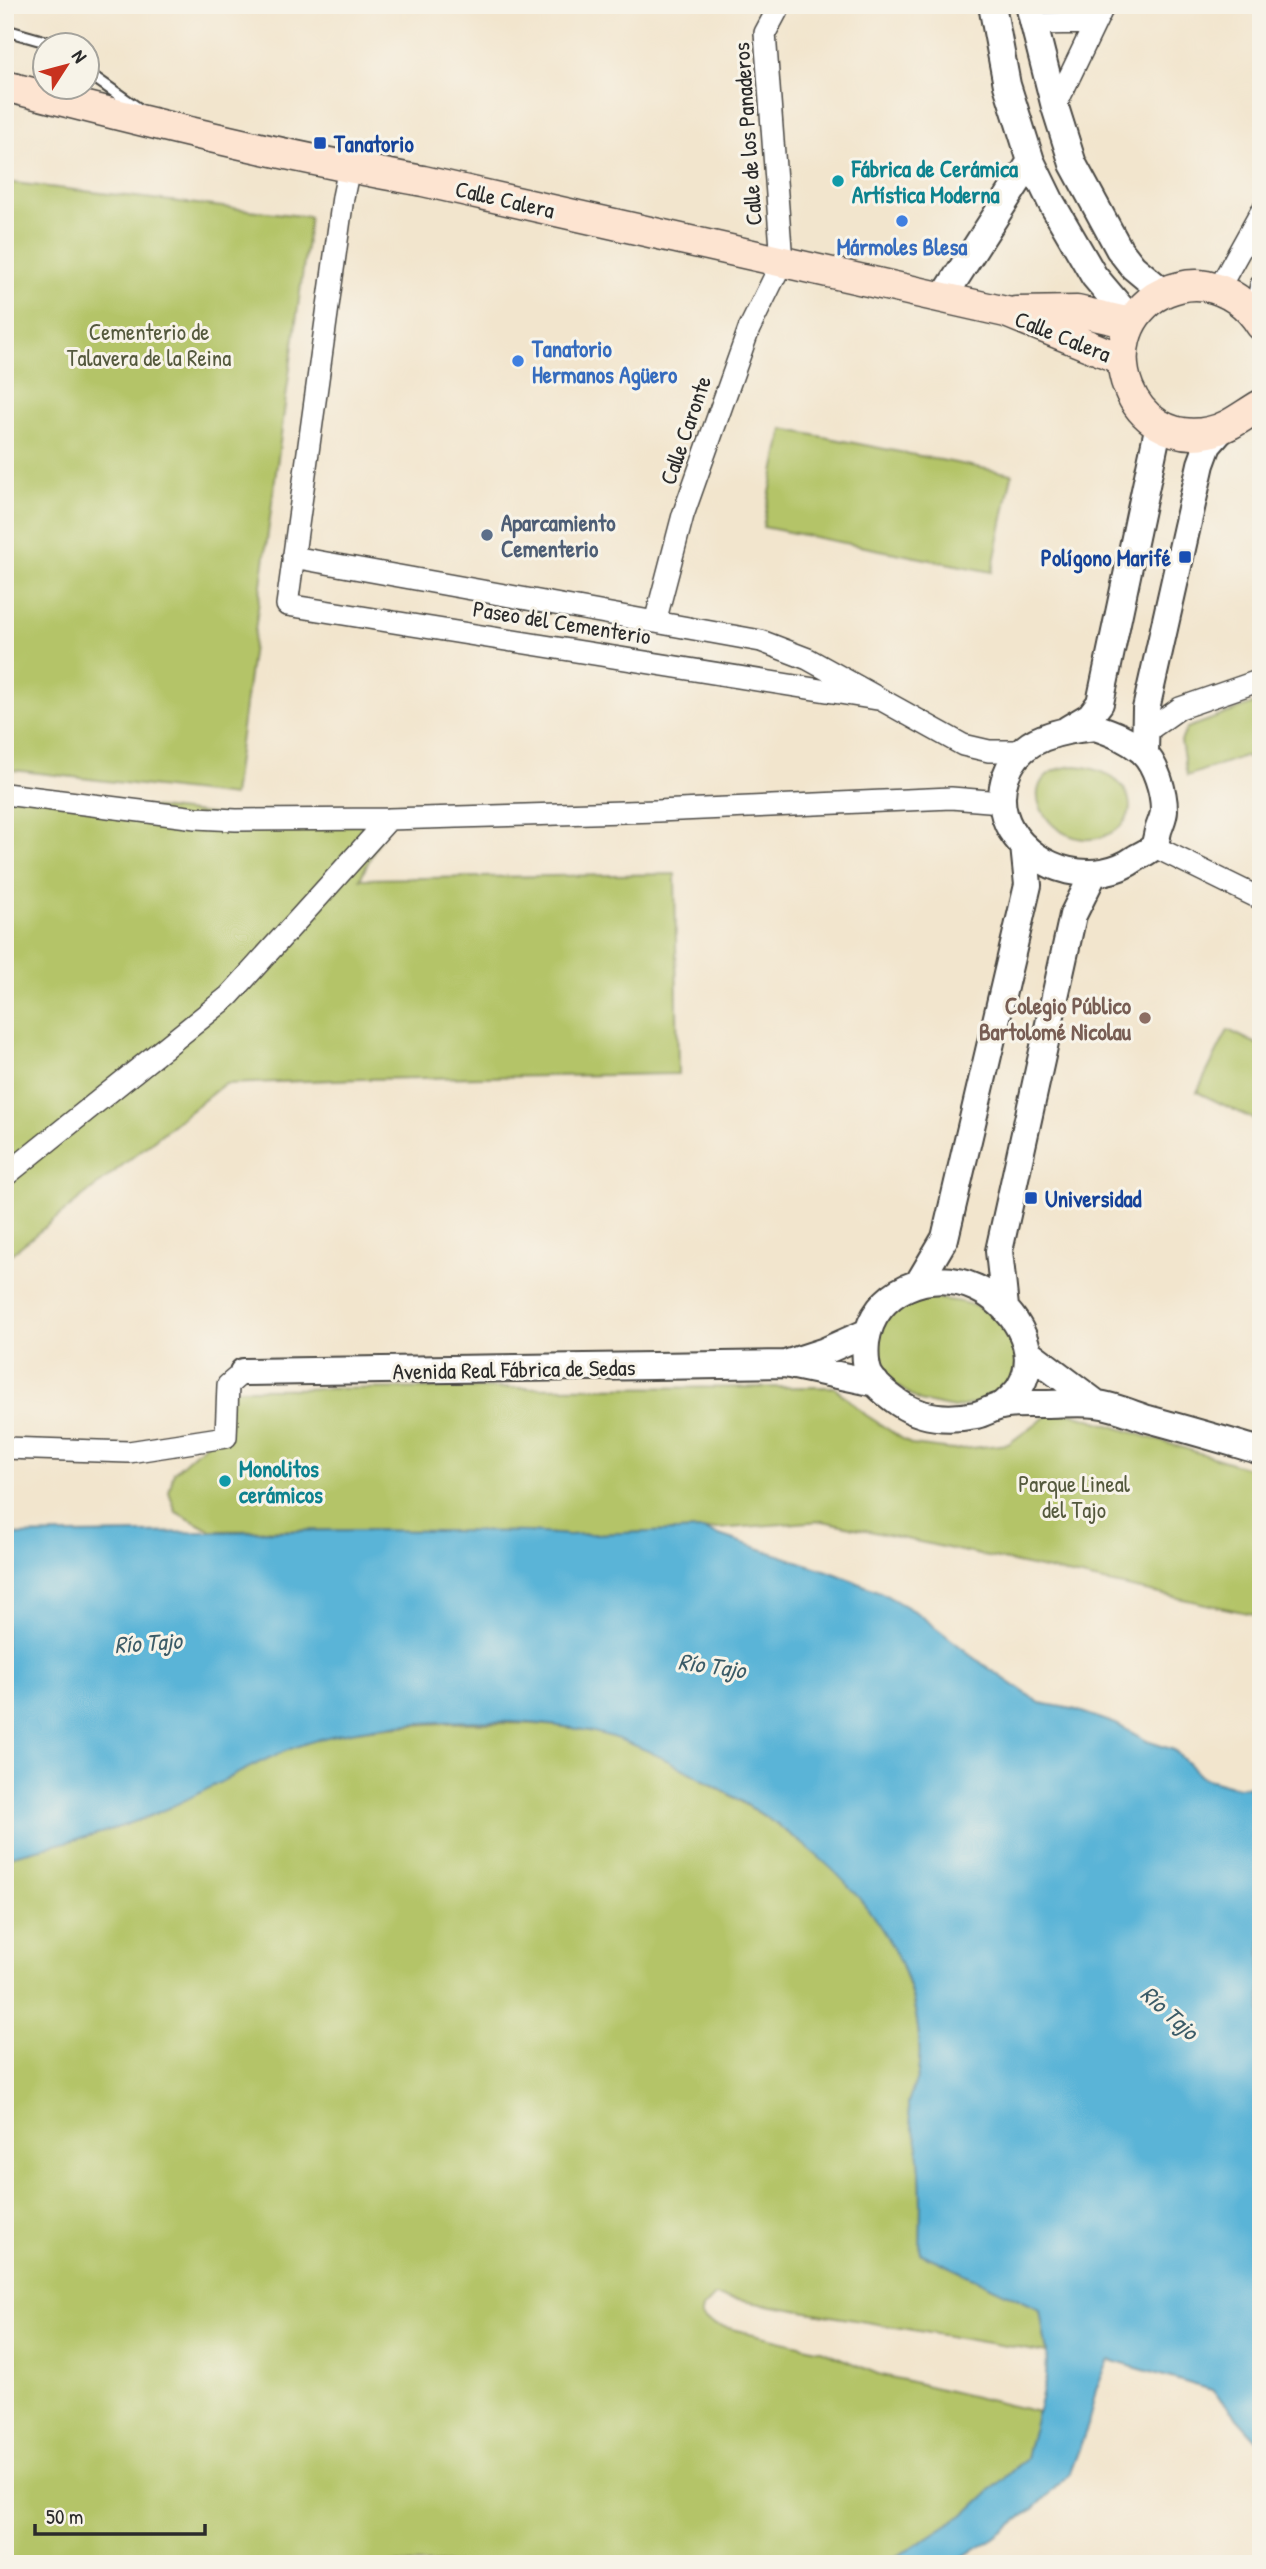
<svg xmlns="http://www.w3.org/2000/svg" width="1266" height="2569" viewBox="0 0 1266 2569" font-family="'Patrick Hand',sans-serif">
<rect width="100%" height="100%" fill="#f7f3e8"/>
<filter id="ink" filterUnits="userSpaceOnUse"><feTurbulence type="fractalNoise" baseFrequency=".0143" numOctaves="2"/><feDisplacementMap in="SourceGraphic" scale="14" xChannelSelector="R" yChannelSelector="G"/><feConvolveMatrix kernelMatrix="1 2 1 2 8 2 1 2 1" color-interpolation-filters="sRGB"/></filter>
<filter id="wash" filterUnits="userSpaceOnUse"><feTurbulence type="fractalNoise" baseFrequency=".00686" numOctaves="4" result="noise"/><feDisplacementMap in="SourceGraphic" scale="28" xChannelSelector="R" yChannelSelector="G"/><feGaussianBlur stdDeviation="1.57" result="paint"/><feColorMatrix in="noise" values="0 0 0 0 0 0 0 0 0 0 0 0 0 0 0 0 0 1.4 0 .05"/><feComposite in="paint" operator="in"/></filter>
<g filter="url(#wash)">
<rect width="100%" height="100%" fill="#f2e5cd"/>
<path fill="#b4c467" stroke="#707849" stroke-width="2" d="M5,182l305,35 -77,579 -228,-27z
M783,429l229,45 -20,98 -229,-45z
M1261,701v64l-17,-9 -57,20 -6,-35 6,-13z
M1075,766c23,1 54,14 55,41 0,9 -7,18 -13,22 -56,41 -122,-56 -42,-63z
M5,791l260,29 124,-1 -29,60 315,-5 3,200 -316,5 -138,5 -219,175z
M1228,1030l33,16v77l-64,-31z
M929,1298c56,4 73,15 92,68l-20,32 -47,10 -34,-7 -40,-26 -6,-19 7,-34c15,-13 29,-19 48,-24z
M834,1387l32,28 46,30 41,5 55,-6 44,-32h15l194,60v144l-438,-95 -119,9 -135,5 -41,-3 -178,-2 -139,1 -35,-19 -7,-20 5,-20 32,-29 8,-24 6,-30z
M446,1723c54,0 111,-2 163,13 34,10 65,27 96,45 78,43 163,99 197,186 12,33 22,74 16,109 -2,10 -10,20 -10,30 0,13 9,27 10,41 4,35 3,70 2,106l120,56 7,44 -333,-57 -12,13 -1,6 4,5 11,5 105,25 57,24 160,38 -12,46 -56,52 -60,39 -28,15h-877v-707c50,-13 102,-23 149,-43 49,-20 94,-51 144,-69 48,-16 98,-19 148,-22z"/>
<path fill="#5ab4d7" stroke="#427081" stroke-width="2" d="M350,1530l178,2 41,3 135,-5 132,44 44,18 37,21 67,52 56,38 33,6 43,15 31,17 27,9 29,28 33,9 25,-1v658l-49,-54 -103,-30 -13,29 -8,36 -18,48 -32,32 -47,35 -40,24h-69l28,-15 60,-39 56,-52 20,-80 1,-25 -7,-44 -120,-56c1,-35 2,-69 -2,-105 -1,-13 -11,-30 -10,-44 1,-10 9,-20 10,-31 5,-35 -3,-76 -17,-108 -37,-84 -114,-139 -191,-182 -33,-18 -66,-36 -101,-47 -74,-21 -198,-18 -273,-1 -61,13 -112,48 -168,73 -51,24 -108,35 -163,49v-322z"/>
</g>
<g filter="url(#ink)">
<g fill="none" stroke-linecap="round" stroke-linejoin="round">
<g stroke="#494743" stroke-width="14">
<path id="service" d="M5,30l42,12 4,4
M88,73l51,36"/>
</g>
<g stroke="#494743" stroke-width="24">
<path id="minor" d="M1032,24l63,-1
M1055,107l49,-102
M349,168l-6,29 -56,408 590,94
M1219,288l42,-76
M1255,314l6,-29
M293,557l468,84 47,18 155,86 26,6h33
M655,622l28,-107 66,-186 33,-67 -17,-229 15,-28
M1143,734l37,-26 81,-28
M5,794l191,24 40,2 153,-1 268,-8 294,-13 50,4
M1153,846l108,53
M5,1176l224,-180 160,-177
M5,1448l124,4 97,-15 2,-52 15,-13"/>
</g>
<g stroke="#494743" stroke-width="30">
<path id="tertiary" d="M992,5l15,80 24,76 20,41 43,74 38,45
M1029,5l26,102 18,57 46,85 14,18 30,25
M943,298l88,-137
M1095,727c18,6 33,12 47,24 14,13 22,41 22,59 0,7 -4,14 -6,21 -1,4 -2,11 -4,15 -4,5 -13,9 -18,12 -40,29 -99,14 -125,-28 -20,-34 -5,-78 32,-92 17,-7 34,-9 52,-11z
M1068,729l22,-13 10,-13 59,-279
M1145,753l1,-44 55,-245 7,-19 14,-16
M919,1282l26,-44 83,-353 -4,-39
M1005,1307l-6,-56 74,-336 20,-40
M1028,1352l69,52
M788,1363l37,-12 43,-19
M243,1372l542,-8 91,19
M1002,1406c6,-6 14,-12 18,-19 23,-39 -9,-83 -44,-99 -45,-21 -103,2 -110,54 -1,11 -1,22 3,32 6,11 20,22 30,29 23,16 51,17 77,12 9,-2 16,-7 25,-9 13,-3 29,-2 43,-2 17,0 36,-2 53,0 17,2 35,10 51,15 38,10 75,21 113,32"/>
</g>
<g stroke="#494743" stroke-width="33">
<path id="secondary" d="M5,86c139,36 278,70 418,95l583,131 115,47
M1016,312l61,-1 53,12
M1261,325c-13,-21 -31,-34 -55,-39 -17,-3 -36,2 -51,11 -65,45 -24,152 54,135 20,-4 34,-17 52,-27"/>
</g>
<use href="#service" stroke="#fff" stroke-width="10"/>
<use href="#minor" stroke="#fff" stroke-width="21"/>
<use href="#tertiary" stroke="#fff" stroke-width="26"/>
<use href="#secondary" stroke="#fde4d1" stroke-width="30"/>
</g>
</g>
<g fill="#1a4fb4" stroke="#f7f3e8" stroke-width="2.5">
<rect x="313" y="136" width="14" height="14" rx="3.5"/>
<rect x="1178" y="550" width="14" height="14" rx="3.5"/>
<rect x="1024" y="1191" width="14" height="14" rx="3.5"/>
</g>
<g fill="#0f9aa8" stroke="#f7f3e8" stroke-width="2.5">
<circle cx="838" cy="181" r="7"/>
<circle cx="225" cy="1481" r="7"/>
</g>
<g fill="#3f7fe0" stroke="#f7f3e8" stroke-width="2.5">
<circle cx="902" cy="221" r="7"/>
<circle cx="518" cy="361" r="7"/>
</g>
<circle fill="#5c6f8a" stroke="#f7f3e8" stroke-width="2.5" cx="487" cy="535" r="7"/>
<circle fill="#8d6e63" stroke="#f7f3e8" stroke-width="2.5" cx="1145" cy="1018" r="7"/>
<g text-anchor="middle" dominant-baseline="central" stroke-width="6" stroke-linejoin="round" paint-order="stroke">
<g font-size="23" fill="#2b2b2b" stroke="#f7f3e8">
<text transform="translate(747 134) rotate(-94)">Calle de los Panaderos</text>
<text transform="translate(505 199) rotate(13)">Calle Calera</text>
<text transform="translate(1063 336) rotate(22)">Calle Calera</text>
<text transform="translate(685 430) rotate(-71)">Calle Caronte</text>
<text transform="translate(562 622) rotate(9)">Paseo del Cementerio</text>
<text transform="translate(514 1369) rotate(-1)">Avenida Real Fábrica de Sedas</text>
</g>
<g font-size="23" font-weight="bold" fill="#164399" stroke="#f7f3e8" text-anchor="start">
<text x="334" y="143">Tanatorio</text>
<text x="1171" y="557" text-anchor="end">Polígono Marifé</text>
<text x="1045" y="1198">Universidad</text>
</g>
<g font-size="23" font-weight="bold" fill="#0d838f" stroke="#f7f3e8" text-anchor="start">
<text x="852" y="168">Fábrica de Cerámica<tspan x="852" dy="26">Artística Moderna</tspan></text>
<text x="239" y="1468">Monolitos<tspan x="239" dy="26">cerámicos</tspan></text>
</g>
<g font-size="23" font-weight="bold" fill="#366cbe" stroke="#f7f3e8">
<text x="902" y="246">Mármoles Blesa</text>
<text x="532" y="348" text-anchor="start">Tanatorio<tspan x="532" dy="26">Hermanos Agüero</tspan></text>
</g>
<g font-size="23" fill="#54593d" stroke="#f7f3e8">
<text x="149" y="331">Cementerio de<tspan x="149" dy="26">Talavera de la Reina</tspan></text>
<text x="1074" y="1483">Parque Lineal<tspan x="1074" dy="26">del Tajo</tspan></text>
</g>
<g font-size="23" font-weight="bold" fill="#4e5e75" stroke="#f7f3e8" text-anchor="start">
<text x="501" y="522">Aparcamiento<tspan x="501" dy="26">Cementerio</tspan></text>
</g>
<g font-size="23" font-weight="bold" fill="#785e54" stroke="#f7f3e8" text-anchor="end">
<text x="1131" y="1005">Colegio Público<tspan x="1131" dy="26">Bartolomé Nicolau</tspan></text>
</g>
<g font-size="24" font-style="italic" fill="#3b5b67" stroke="#f7f3e8">
<text transform="translate(148 1642) rotate(-4)">Río Tajo</text>
<text transform="translate(712 1665) rotate(8)">Río Tajo</text>
<text transform="translate(1170 2012) rotate(42)">Río Tajo</text>
</g>
</g>
<rect width="1266" height="2569" fill="none" stroke="#f7f3e8" stroke-width="28"/>
<g transform="translate(66 66) rotate(54)"><circle r="33" fill="#f7f3e8" stroke="#a5a39c" stroke-width="2"/>
<path d="M0-5L12 26L0 18L-12 26Z" fill="#c8321e"/>
<text y="-10" font-size="19" font-weight="bold" text-anchor="middle" fill="#2b2b2b">N</text>
</g>
<path d="M35 2524v10h170v-10" fill="none" stroke="#2b2b2b" stroke-width="3.5"/>
<text x="46" y="2524" font-size="21" fill="#2b2b2b" stroke="#f7f3e8" stroke-width="5" paint-order="stroke">50 m</text>
</svg>
